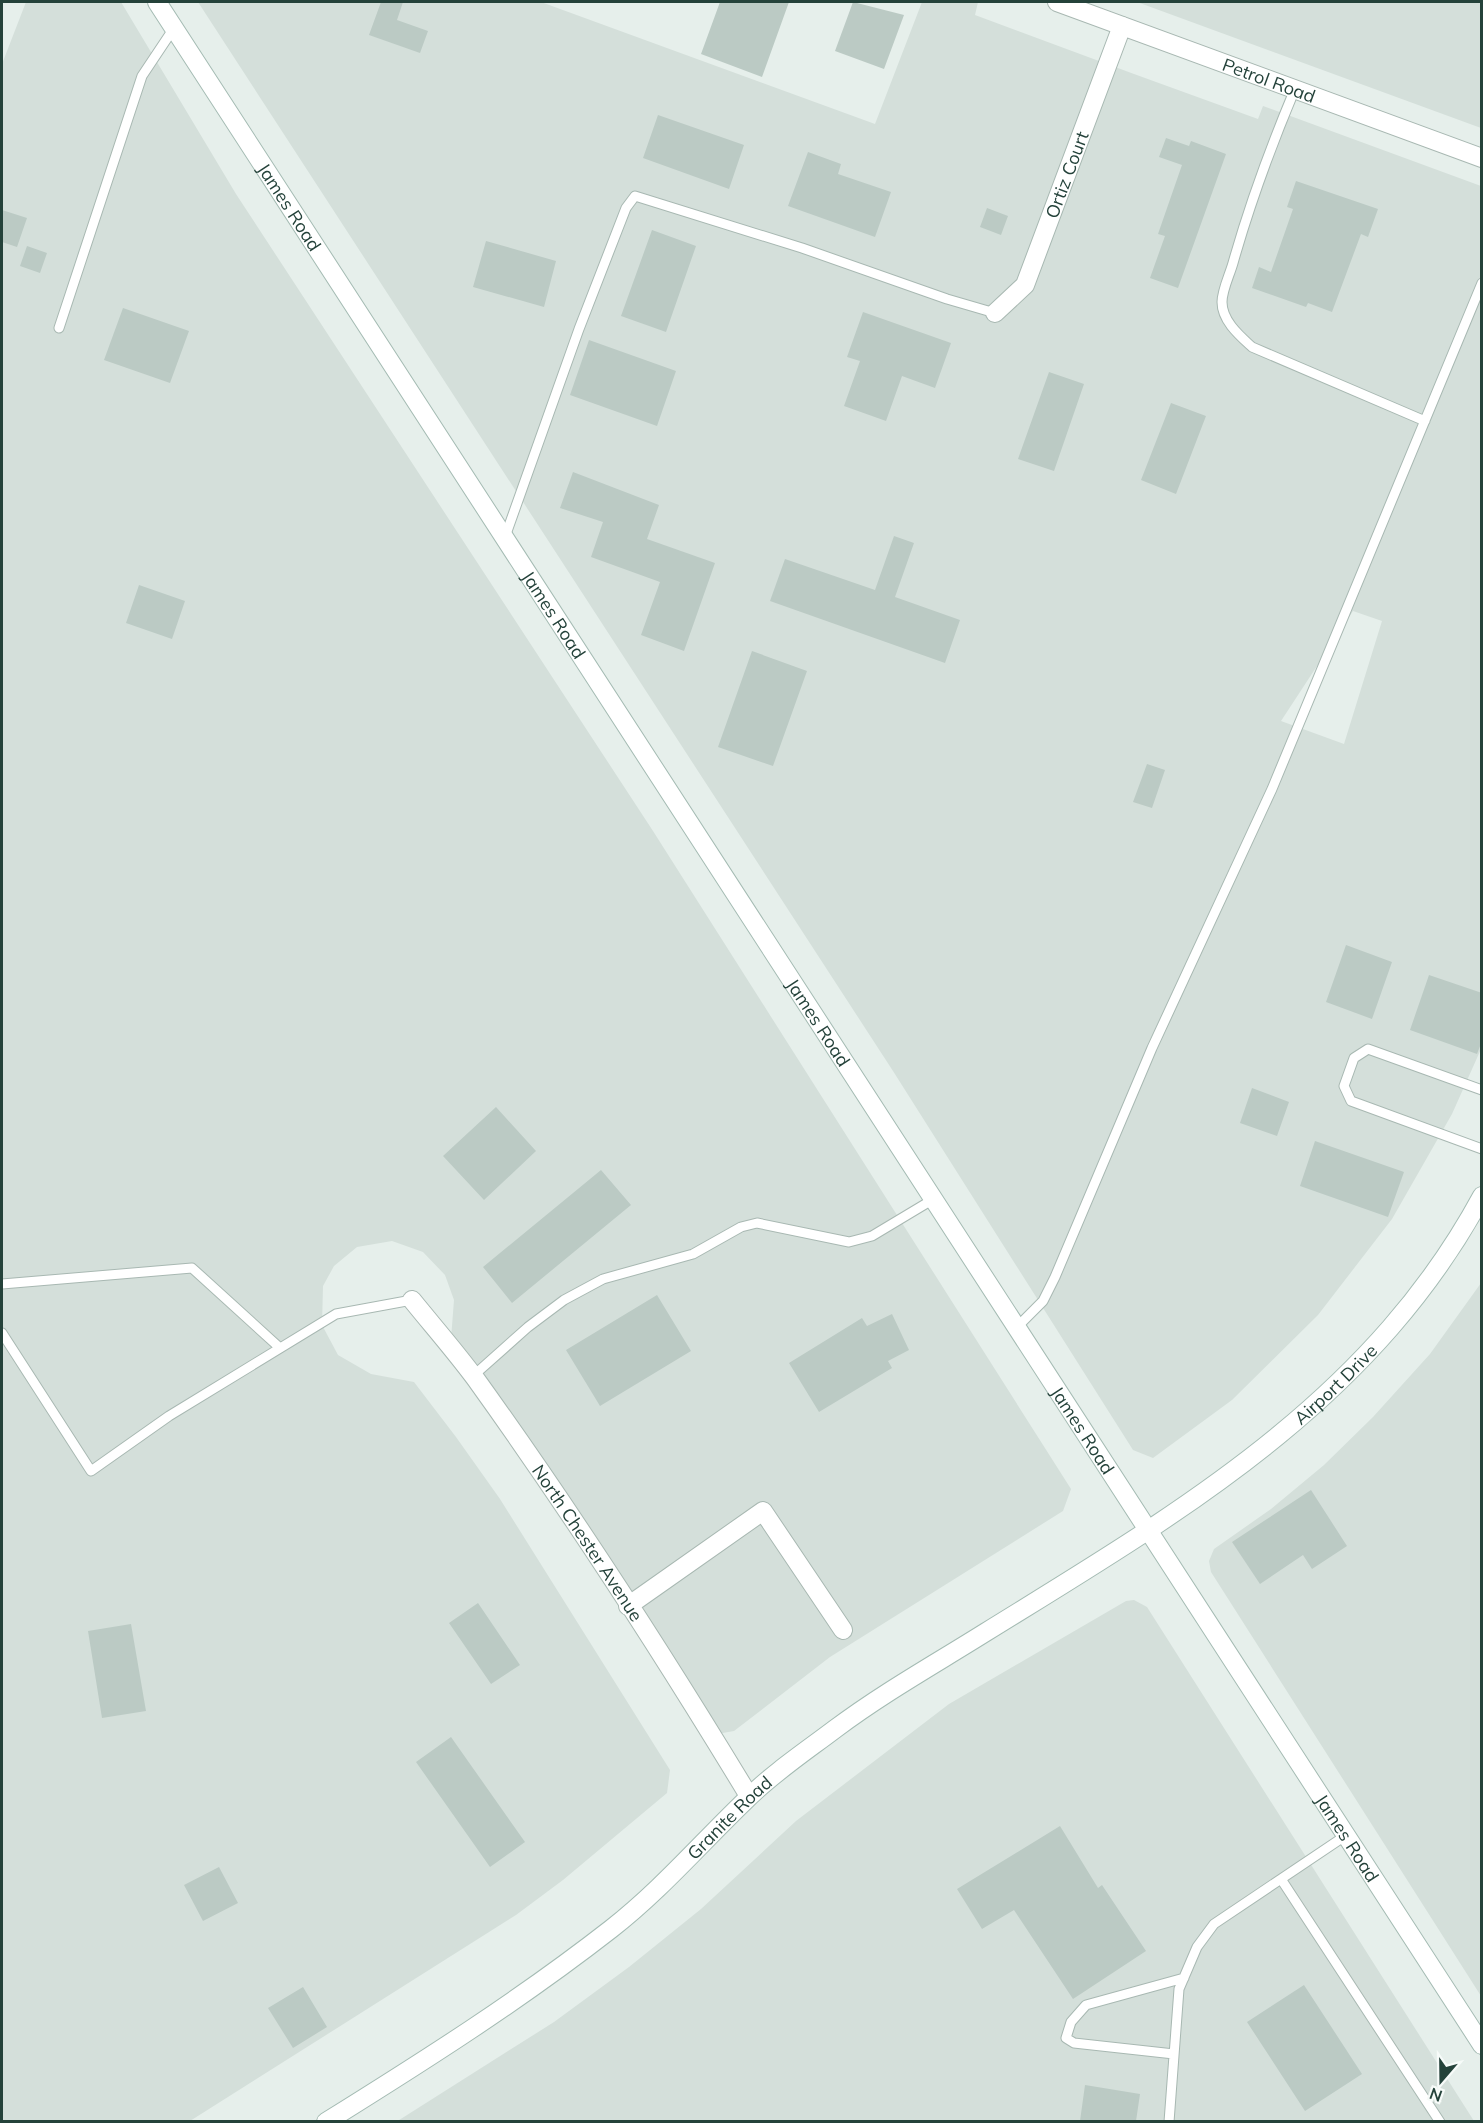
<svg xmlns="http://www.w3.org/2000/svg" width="1483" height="2123" viewBox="0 0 1483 2123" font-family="Mulish,sans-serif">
<rect width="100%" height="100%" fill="#e6efeb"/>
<path fill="#d4dfda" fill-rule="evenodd" d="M26,2h95l115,192 417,637 418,658 -8,22 -233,146 -96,74 -17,3 -266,-395 3,-39 -9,-25 -22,-23 -31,-11 -35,6 -23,19 -11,20 -1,39 16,30 33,19 43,8 42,55 44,62 170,271 -3,23 -104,87 -47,35 -326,206h-188v-2057z
M198,2h343l334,122 47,-122h56l-3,13 159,59 124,45 5,-13 218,80v863l-29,65 -60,105 -74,96 -86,85 -79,58 -20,-8 -240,-379zM1353,611l29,10 -38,123 -63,-23z
M1137,2h344v126z
M1481,1283v713l-270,-424 -2,-11 5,-12 57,-40 53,-44 49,-48 57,-63z
M1134,1600l13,7 327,514 -1078,1 158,-100 75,-55 72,-58 95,-88 153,-117 177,-103z"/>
<path fill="#bbcac4" d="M381,2h22l-6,18 31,11 -8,22 -51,-18z
M720,2h69l-27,75 -61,-23z
M853,2l51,13 -20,54 -49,-18z
M658,115l86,30 -15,44 -86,-31z
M1166,138l23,8 2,-5 35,13 -48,134 -28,-10 15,-42 -7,-2 24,-69 -23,-8z
M808,152l33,12 -3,10 53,18 -16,45 -87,-31z
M1296,181l82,28 -10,28 -7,-3 -29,78 -24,-9 -2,4 -54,-19 7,-21 12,5 22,-63 -6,-2z
M987,208l21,8 -7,19 -21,-8z
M2,210l25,8 -10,29 -15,-5z
M652,230l44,16 -30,86 -45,-16z
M486,241l70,20 -12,46 -71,-20z
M27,246l20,7 -7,20 -20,-7z
M123,308l66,23 -19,52 -66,-23z
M863,312l88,31 -16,45 -33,-12 -16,45 -42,-15 16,-45 -13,-4z
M589,340l87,31 -19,55 -87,-31z
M1049,372l35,12 -30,87 -36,-12z
M1171,403l35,13 -30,78 -35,-14z
M573,472l86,33 -12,34 68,24 -31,88 -43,-16 19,-53 -69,-25 12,-35 -43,-14z
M894,536l20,7 -19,54 65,23 -15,43 -175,-62 15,-42 90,31z
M139,585l46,16 -13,38 -46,-16z
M752,651l55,20 -34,95 -55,-19z
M1147,764l18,6 -13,38 -19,-6z
M1346,945l46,17 -20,57 -46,-17z
M1429,975l53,18v48l-5,13 -67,-24z
M1252,1088l37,14 -12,34 -37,-13z
M496,1107l40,44 -52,49 -41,-44z
M1315,1141l89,31 -16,45 -88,-31z
M601,1170l30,35 -119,98 -29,-36z
M657,1295l34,56 -91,55 -34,-56z
M892,1314l17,36 -21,11 4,7 -73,44 -30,-49 73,-45 5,8z
M1311,1490l36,56 -35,23 -9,-14 -43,29 -28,-42z
M478,1603l42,62 -29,19 -42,-61z
M131,1624l15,87 -44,7 -14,-87z
M451,1737l74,105 -35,25 -74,-105z
M1060,1826l38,62 4,-3 44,66 -73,48 -59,-89 -32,19 -25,-40z
M219,1867l19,36 -35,18 -19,-36z
M1304,1985l58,89 -57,37 -58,-89z
M303,1987l24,40 -34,21 -25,-40z
M1085,2085l55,9 -4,27h-56z"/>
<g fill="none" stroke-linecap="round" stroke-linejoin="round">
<g stroke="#a8b8b2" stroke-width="11">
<path id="lane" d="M1295,89c-24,57 -45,114 -62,174 -3,11 -11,27 -11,39 0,19 18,34 30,45l173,74
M59,328l83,-252 32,-48
M505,537l74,-208 47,-121 9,-12 167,52 145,51 48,14
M1482,1090l-114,-41 -14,9 -10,28 7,15 131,48
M2,1284l190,-16 88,80
M1016,1328l27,-27 12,-24 97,-229 120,-259 210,-506
M2,1333l89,138 78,-55 167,-102 76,-14
M473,1376l55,-49 36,-27 39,-21 90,-25 48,-27 16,-4 92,19 23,-6 60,-36
M1281,1879l159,243
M1174,2054l-100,-11 -8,-5 5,-16 15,-17 98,-27
M1169,2122l10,-133 18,-42 17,-23 131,-88"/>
</g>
<g stroke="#a8b8b2" stroke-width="20">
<g id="street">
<path id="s1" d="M1057,2l425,156"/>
<path id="s2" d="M995,313l30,-28 97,-259"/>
<path id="s3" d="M412,1300c21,26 43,51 63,78 97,135 188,276 274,418"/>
<path d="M628,1606l135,-95 80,119"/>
</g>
</g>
<g stroke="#a4bbb3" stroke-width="20">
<g id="secondary">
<path id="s4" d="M157,2l1325,2043"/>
<path id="s5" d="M326,2122c98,-61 194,-122 285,-193 50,-39 91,-87 136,-130 26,-26 59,-48 88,-70 48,-36 100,-65 151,-97 192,-119 384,-229 496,-436"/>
</g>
</g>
<use href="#lane" stroke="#fff" stroke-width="9"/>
<use href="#street" stroke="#fff" stroke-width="18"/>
<use href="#secondary" stroke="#fff" stroke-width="18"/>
</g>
<g text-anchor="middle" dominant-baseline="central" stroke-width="6" stroke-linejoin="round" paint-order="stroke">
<g font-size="18" fill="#24423a" stroke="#f7fbf9">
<text stroke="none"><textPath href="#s1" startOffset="226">Petrol Road</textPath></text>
<text stroke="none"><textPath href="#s2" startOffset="159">Ortiz Court</textPath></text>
<text stroke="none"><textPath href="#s4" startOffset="244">James Road</textPath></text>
<text stroke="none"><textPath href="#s4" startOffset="730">James Road</textPath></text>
<text stroke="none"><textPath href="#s4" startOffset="1216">James Road</textPath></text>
<text stroke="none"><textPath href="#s5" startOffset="1254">Airport Drive</textPath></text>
<text stroke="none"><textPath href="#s4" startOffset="1702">James Road</textPath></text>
<text stroke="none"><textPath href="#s3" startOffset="300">North Chester Avenue</textPath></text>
<text stroke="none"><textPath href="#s5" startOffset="507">Granite Road</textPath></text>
<text stroke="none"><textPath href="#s4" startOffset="2188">James Road</textPath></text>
</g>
</g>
<rect width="1483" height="2123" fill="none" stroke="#24423a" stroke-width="6"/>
<g transform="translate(1441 2081) rotate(200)" stroke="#f7fbf9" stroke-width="4.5" paint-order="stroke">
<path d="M0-4.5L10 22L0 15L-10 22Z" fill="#24423a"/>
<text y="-9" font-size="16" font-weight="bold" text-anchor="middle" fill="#24423a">N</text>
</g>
</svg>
